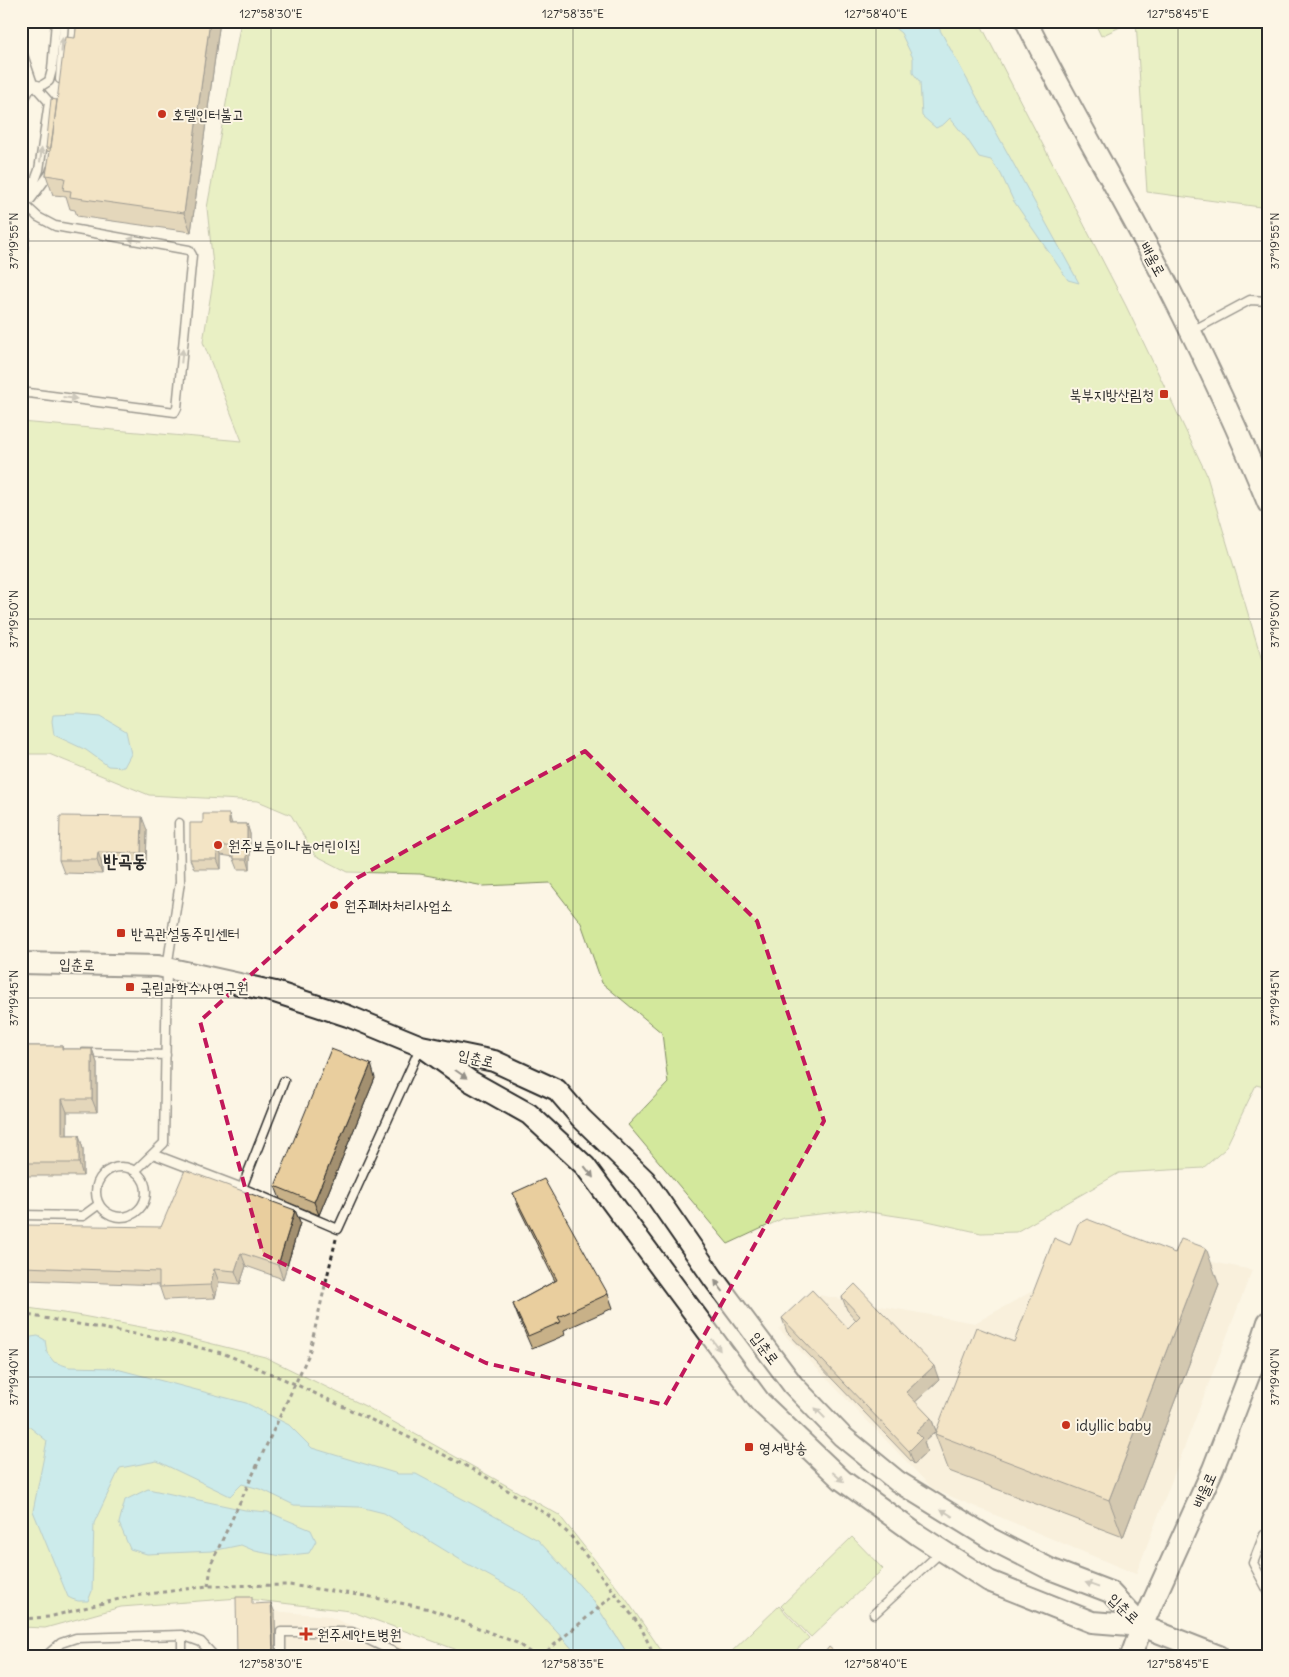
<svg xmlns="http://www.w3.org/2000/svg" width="1289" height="1677" viewBox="0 0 1289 1677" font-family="Delius,'Poor Story',sans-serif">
<rect width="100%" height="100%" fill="#fcf5e5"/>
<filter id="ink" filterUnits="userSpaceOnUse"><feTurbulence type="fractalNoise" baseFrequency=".02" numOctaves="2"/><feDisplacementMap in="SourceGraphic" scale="10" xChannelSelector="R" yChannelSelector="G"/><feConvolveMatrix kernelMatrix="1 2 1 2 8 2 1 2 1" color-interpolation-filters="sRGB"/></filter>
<g filter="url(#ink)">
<path fill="#f6e9d0" d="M1119,1243l133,27 -116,304 -203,-85 -154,-160 40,-34 156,28z
M239,1608l89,8 88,37 3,3h-180z"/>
<path fill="#d3e89c" stroke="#7f8a64" d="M241,21h738l147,285 80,167 58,194 4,19v402l-12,-3 -31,64 -22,19 -84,5 -103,59 -35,1 -58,-13 -67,-10 -72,8 -56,26 -100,-119 40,-42 -6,-50 -60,-50 -21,-60 -31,-40 -66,3 -64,-12 -72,-2 -33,-17 -24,-40 -33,-14 -109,-6 -100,-41h-28v-332l221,19 -39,-99 11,-67 -7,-67z
M1094,21h39l-32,15z
M1136,21h132v187l-121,-16z
M21,1307l56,8 80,15 108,27 100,49 194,109 67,84 39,57h-36l-37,-57 -70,-5 57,62h-105l-124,-45 -111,-13 -118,9 -76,21 -24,-1z
M852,1537l31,32 -72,68 -30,-31z
M779,1606l30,32 -19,18h-63z"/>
<path fill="#92def2" stroke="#6996a2" d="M886,21h49l144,262 -11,-3 -55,-80 -12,-26 -10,-14 -12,-3 -12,-18 -17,-21 -6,6 -8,4 -14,-12 -2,-34 -7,-9v-15l-12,-25z
M78,714l23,2 25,15 5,23 -7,13 -16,-1 -22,-16 -32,-15 -2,-14 1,-6z
M38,1336l7,4 2,13 7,9 15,5 44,1 133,35 43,22 23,23 86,26h18l58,31 64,35 54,59 37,57h-50l-57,-62 -58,-32 -80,-49 -24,-6 -66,-2 -31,-15 -21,-6 -12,12 -73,-35 -37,7 -26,55 -2,68 -4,10h-10l-6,-2 -4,-2 -35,-86 14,-70 -26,-21v-68l9,-11 1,-4z
M148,1489l97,21 23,2 43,18 5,11 -7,12 -28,3 -26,-5 -14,-6 -29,6 -65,3 -17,-5 -11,-26 6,-23z"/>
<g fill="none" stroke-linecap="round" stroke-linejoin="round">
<g stroke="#2b2b2b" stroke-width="11">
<path id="service" d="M21,49l12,35 16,18 -10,68 -18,48
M60,79l4,-58
M33,84l8,2 8,-5 3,-11 4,-49
M21,104l12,-20
M21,188l5,18 12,11 17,9 134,24 3,5 -15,153 -2,4 -154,-20
M31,199l19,-26 1,-4
M21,231l4,2 -4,34
M1192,331l58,-31 18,1
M83,1053l83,2
M153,1154l89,34 42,-107
M96 1192a25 25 0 1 1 50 0a25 25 0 1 1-50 0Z
M135,1171l29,-28 3,-175 13,-86 -1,-59
M242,1188l96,41 83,-183
M21,1215l62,1 15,-11
M1268,1537l-4,-2 -11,28 15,28
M874,1614l67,-62
M182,1635v21
M46,1656l15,-13 15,-5 106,-3 19,7 13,14
M281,1656v-24h71l50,24"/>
</g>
<g stroke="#2b2b2b" stroke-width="24">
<path id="tertiary" d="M1026,21c44,90 97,175 142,265 36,71 70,143 100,217
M21,963l137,3 117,26 73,24 73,30 73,15 63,29 24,28 64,62 68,98 80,107 49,51 55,45 94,58 59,30 60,23 32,34
M427,1050l43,31 59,33 56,52 175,236 82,78 76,55 71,46 103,41 50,4 77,30
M1131,1656l11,-30 71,-157 47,-122 8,-25"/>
</g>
<path stroke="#2b2b2b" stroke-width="3" stroke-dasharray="4 4" stroke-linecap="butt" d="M21,1314l148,26 56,14 70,30 113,53 68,34 72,44 22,20 71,92 13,29
M208,1586l4,-24 97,-208 27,-115
M21,1619l28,-2 78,-20 81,-11 81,-1 77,11 64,13 87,34 18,13
M541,1656l74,-62"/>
<use href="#service" stroke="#fcf5e5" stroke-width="8"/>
<use href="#tertiary" stroke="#fcf5e5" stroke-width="20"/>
</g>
<path fill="#c8b188" stroke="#2b2b2b" d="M77,21h143l-29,211 -114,-16 -2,-6 -5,-1 -4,-13 -13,-1 -7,-20 4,-23 -3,-1 -1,-3 11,-48 18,-62z
M232,824h15l3,10v35h-12l-4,-10v-2l-13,-2v14h-27l-4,-10z
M147,830l-1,36 -44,-1v9l-38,-1 -5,-13z
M21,1046h41l1,3h29l5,14v49h-30v23h12l4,14v27h-62z
M375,1078l-56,137 -39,-16 -5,-13z
M513,1193l95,101 5,14 -49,22 1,5 -33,14 -14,-32 -5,-13 42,-23 -37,-75z
M295,1210l5,13 -17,56 -37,-13 -6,18 -21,-2 -4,16 -51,2 -5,-15 -131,-5 -5,-13 138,-40z
M1070,1245l105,8 44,32 -96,252 -174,-66 -14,-37 79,-92z
M842,1297l97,83 -24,22 16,16 5,13 -12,11 3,10 -13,12 -127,-132 -5,-14 66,10 8,-8 -9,-10z"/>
<path fill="#a3906f" stroke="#2b2b2b" d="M210,21h10l-29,211 -7,-19z
M229,814l3,10h-3z
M142,817l5,13 -1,36 -5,-13z
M247,824l3,10v35l-3,-10z
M217,845l4,10v14l-4,-10z
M98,852l4,13v9l-5,-14z
M92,1049l5,14v49l-5,-13z
M371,1064l4,14 -56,137 -5,-13z
M62,1099l5,13v37l-5,-14z
M79,1135l4,14v27l-4,-13z
M295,1210l5,13 -17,56 -5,-14z
M1206,1248l13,37 -96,252 -14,-37z
M241,1253l5,13 -6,18 -5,-13z
M214,1269l5,13 -4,16 -4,-13z
M934,1366l5,14 -28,26 -5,-14z
M931,1418l5,13 -12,11 3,10 -13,12 -5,-13 7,-19z
M271,1603l4,10 1,43h-3z"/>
<path fill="#e9ce9e" stroke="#2b2b2b" d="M77,21h133l-26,192 -114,-16 1,-6 -8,-1 2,-12 -19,-3 7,-42 12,-96 10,1z
M51,99l6,1 -6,48h-5z
M203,814h26v10h18v35h-13v-12l-17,-2v14h-27v-36h13z
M60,816l82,1 -1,36 -43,-1 -1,8h-38z
M21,1046h41v3h30v50h-30v36h17v28h-58z
M331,1049l40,15 -57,138 -39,-16z
M185,1170l110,40 -17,55 -37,-12 -6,18 -21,-2 -3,16 -52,2v-15l-136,-5v-42l138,2z
M544,1179l64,115 -50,23 3,5 -33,14 -15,-32 44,-24 -44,-87z
M1087,1219l88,34 6,-14 25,9 -97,252 -174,-66 41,-107 38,15 40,-104 16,7 8,-21z
M855,1284l79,82 -28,26 25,26 -15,14 6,6 -13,13 -127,-133 30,-28 36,38 12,-12 -18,-19z
M236,1597h16v7l19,-1 2,53h-36z
M829,1647l11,9h-18z"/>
<defs><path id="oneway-solid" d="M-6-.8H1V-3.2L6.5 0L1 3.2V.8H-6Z" transform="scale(1.25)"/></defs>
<g fill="#949088">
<use href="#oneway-solid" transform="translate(62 45) rotate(-86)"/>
<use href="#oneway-solid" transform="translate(41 155) rotate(-82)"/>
<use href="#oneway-solid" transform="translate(135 240) rotate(-170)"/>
<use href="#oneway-solid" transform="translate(182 356) rotate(-84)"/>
<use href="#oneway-solid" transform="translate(70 398) rotate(7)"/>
<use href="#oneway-solid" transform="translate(461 1074) rotate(35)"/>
<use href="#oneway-solid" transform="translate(589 1172) rotate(52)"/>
<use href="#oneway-solid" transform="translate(719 1286) rotate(-127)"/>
<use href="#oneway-solid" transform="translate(716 1345) rotate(54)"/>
<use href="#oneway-solid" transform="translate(820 1413) rotate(-134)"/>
<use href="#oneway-solid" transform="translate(838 1477) rotate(41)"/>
<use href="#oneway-solid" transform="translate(947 1513) rotate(-148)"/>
<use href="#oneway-solid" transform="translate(1092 1585) rotate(-160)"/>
</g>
</g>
<path d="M0 0H1289V1677H0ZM585,751l172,170 67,200 -159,284 -179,-42 -223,-109 -63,-233 157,-143z" fill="#fcf5e5" fill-opacity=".55" fill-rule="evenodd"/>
<path fill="none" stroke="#c2185b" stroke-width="4" stroke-dasharray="10 6" stroke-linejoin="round" d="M585,751l172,170 67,200 -159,284 -179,-42 -223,-109 -63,-233 157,-143z"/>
<path fill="none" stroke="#2b2b2b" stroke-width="1" stroke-opacity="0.45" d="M271,21v1635M573,21v1635M876,21v1635M1178,21v1635M21,241h1247M21,619h1247M21,998h1247M21,1377h1247"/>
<g fill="#c8321e" stroke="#fcf5e5" stroke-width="2">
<circle cx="162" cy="114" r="5"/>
<rect x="1159" y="389" width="10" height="10" rx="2.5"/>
<circle cx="218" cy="845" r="5"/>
<circle cx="334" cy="905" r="5"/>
<rect x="116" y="928" width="10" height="10" rx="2.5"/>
<rect x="125" y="982" width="10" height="10" rx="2.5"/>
<circle cx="1066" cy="1425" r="5"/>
<rect x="744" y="1442" width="10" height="10" rx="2.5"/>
<path d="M303.5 1626.5h5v5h5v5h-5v5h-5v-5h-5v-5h5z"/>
</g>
<g text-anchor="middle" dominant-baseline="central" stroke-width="4" stroke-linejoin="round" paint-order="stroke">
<g font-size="15" fill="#2b2b2b" stroke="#fcf5e5" text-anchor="start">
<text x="172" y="114">호텔인터불고</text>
<text x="1154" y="394" text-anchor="end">북부지방산림청</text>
<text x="228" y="845">원주보듬이나눔어린이집</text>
<text x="344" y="905">원주폐차처리사업소</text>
<text x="131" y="933">반곡관설동주민센터</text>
<text x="140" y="987">국립과학수사연구원</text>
<text x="1076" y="1425">idyllic baby</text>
<text x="759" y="1447">영서방송</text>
<text x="317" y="1634">원주세안트병원</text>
</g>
<g font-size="15" fill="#2b2b2b" stroke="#fcf5e5">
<text transform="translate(1153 259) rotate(61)">배울로</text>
<text transform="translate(77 964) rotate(2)">입춘로</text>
<text transform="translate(476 1058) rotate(13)">입춘로</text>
<text transform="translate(765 1348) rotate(53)">입춘로</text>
<text transform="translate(1204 1490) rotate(-66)">배울로</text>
<text transform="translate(1124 1608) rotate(44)">입춘로</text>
</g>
<g font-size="18" font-weight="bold" fill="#2b2b2b" stroke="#fcf5e5">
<text x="125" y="860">반곡동</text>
</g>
</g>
<rect width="1289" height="1677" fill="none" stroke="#fcf5e5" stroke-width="55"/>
<rect x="28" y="28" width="1234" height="1622" fill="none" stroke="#2b2b2b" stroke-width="2"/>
<g font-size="12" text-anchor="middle" fill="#2b2b2b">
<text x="271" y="18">127°58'30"E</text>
<text x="573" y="18">127°58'35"E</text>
<text x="876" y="18">127°58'40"E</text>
<text x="1178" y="18">127°58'45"E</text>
<text transform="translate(14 241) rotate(-90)" y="4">37°19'55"N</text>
<text transform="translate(1275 241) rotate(-90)" y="4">37°19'55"N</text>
<text transform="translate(14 619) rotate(-90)" y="4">37°19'50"N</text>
<text transform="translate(1275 619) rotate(-90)" y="4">37°19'50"N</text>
<text transform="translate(14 998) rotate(-90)" y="4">37°19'45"N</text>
<text transform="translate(1275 998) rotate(-90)" y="4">37°19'45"N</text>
<text transform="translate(14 1377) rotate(-90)" y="4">37°19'40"N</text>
<text transform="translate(1275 1377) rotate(-90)" y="4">37°19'40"N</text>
<text x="271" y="1668">127°58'30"E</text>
<text x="573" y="1668">127°58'35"E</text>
<text x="876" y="1668">127°58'40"E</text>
<text x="1178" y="1668">127°58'45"E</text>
</g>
</svg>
